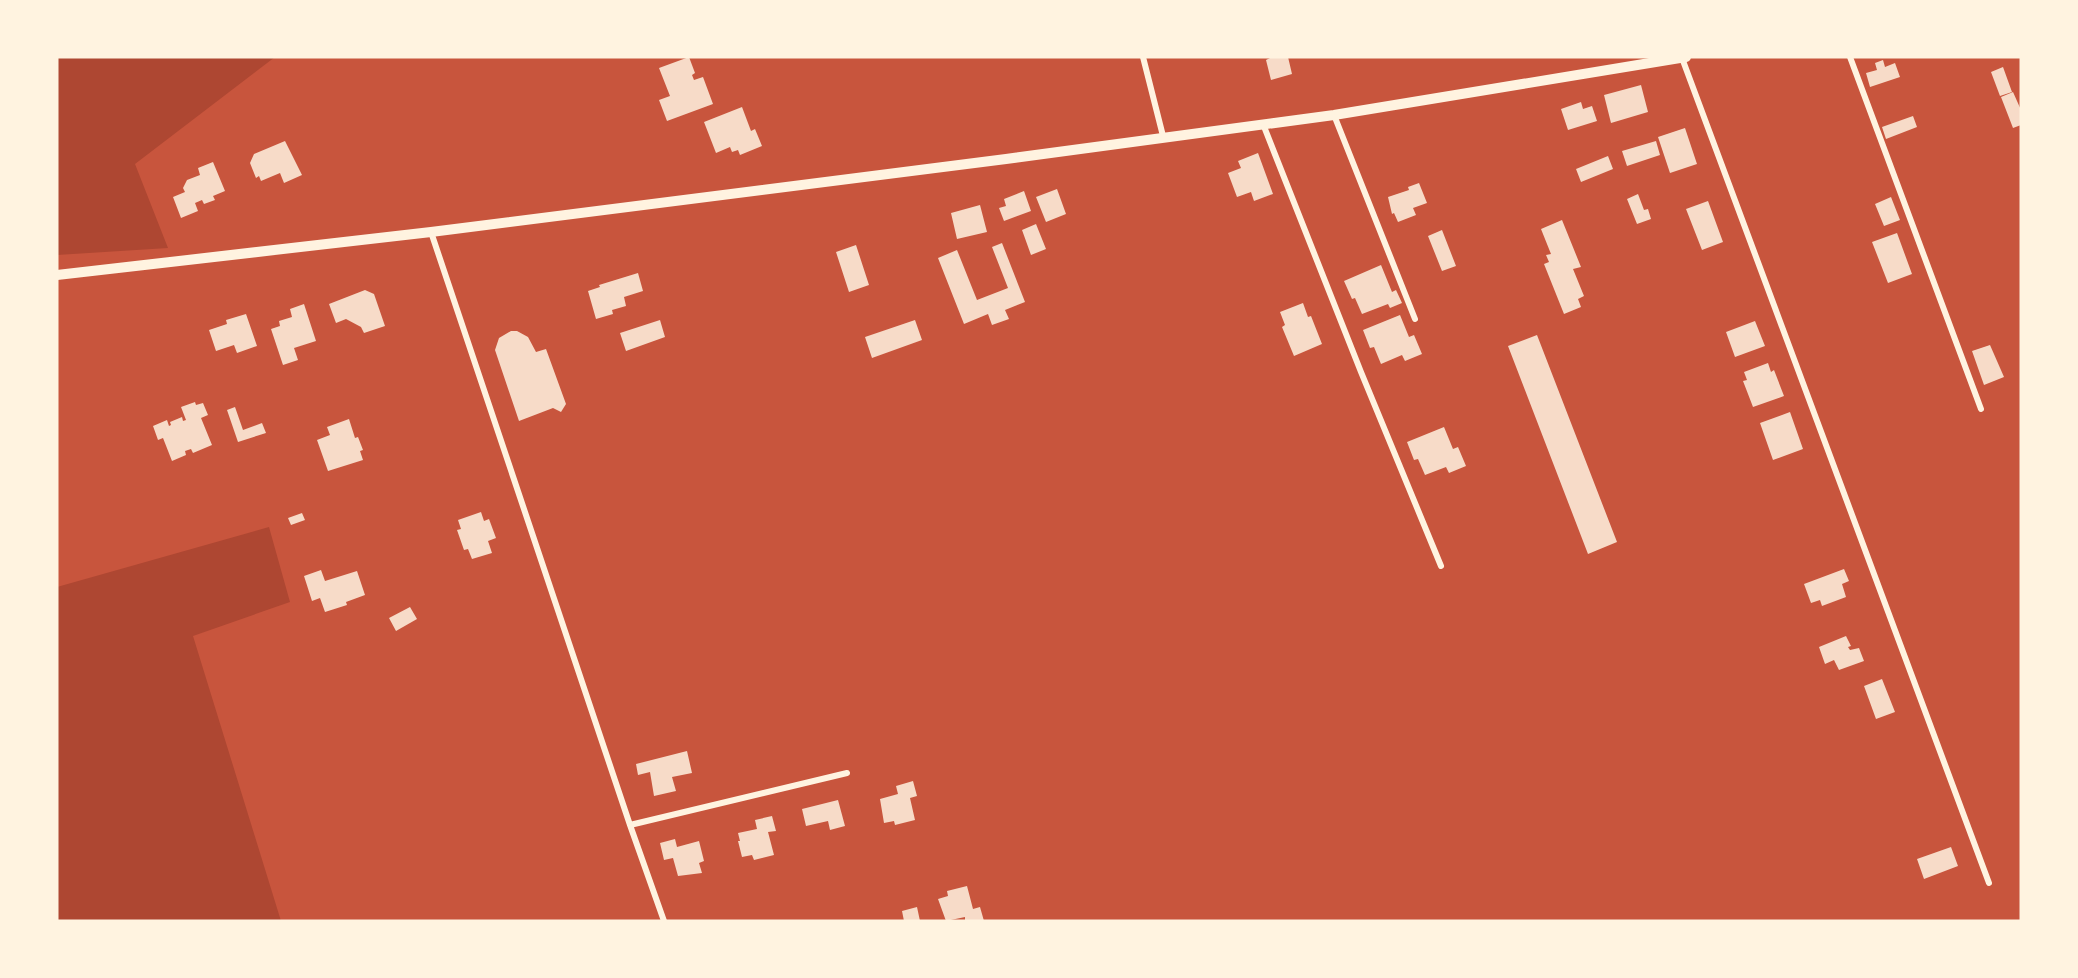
<svg xmlns="http://www.w3.org/2000/svg" width="2078" height="978" viewBox="0 0 2078 978" font-family="Poppins,sans-serif">
<rect width="100%" height="100%" fill="#c8553d"/>
<path fill="#ae4732" d="M57,57h218l-140,107 33,84 -111,7z
M269,527l21,75 -97,34 88,285h-224v-334z"/>
<path fill="#f7dbc8" d="M689,57l6,16 -3,2 2,5 9,-3 10,27 -46,17 -8,-21 11,-4 -11,-28z
M1272,57h16l4,17 -21,6 -5,-20z
M1883,60l2,7 10,-4 5,14 -30,10 -4,-14 11,-3 -2,-7z
M2003,67l9,25 -12,4 -9,-24z
M1641,85l7,27 -37,11 -7,-28z
M2013,92l8,18v15l-8,3 -12,-31z
M1581,102l2,7 9,-3 5,15 -29,9 -7,-21z
M742,107l9,24 4,-2 7,17 -22,9 -2,-5 -6,2 -2,-5 -14,6 -12,-31z
M1913,116l4,11 -31,12 -4,-12z
M1685,128l12,36 -27,9 -12,-36z
M285,141l17,34 -18,8 -4,-10 -19,8 -2,-5 -3,2 -6,-15 4,-9z
M1656,141l4,14 -33,11 -5,-15z
M1258,153l15,41 -19,7 -3,-9 -14,5 -9,-24 13,-5 -3,-7z
M1608,156l5,13 -32,13 -5,-13z
M213,162l12,29 -12,5 2,4 -11,4 -2,-4 -7,3 3,8 -17,7 -8,-21 12,-5 -2,-4 4,-8 13,-5 -2,-7z
M1419,183l8,20 -14,5 3,7 -18,7 -4,-9 -2,1 -4,-17 21,-7 -1,-3z
M1057,189l9,25 -20,8 -10,-25z
M1024,191l7,20 -27,10 -5,-13 7,-2 -2,-7z
M1638,194l6,16 4,-1 3,10 -14,5 -10,-25z
M1891,197l9,23 -16,6 -9,-22z
M1708,201l15,41 -21,8 -16,-41z
M980,205l7,27 -30,7 -6,-26z
M1562,220l19,47 -8,2 11,27 -6,3 3,8 -17,7 -20,-50 5,-2 -3,-7 5,-1 -10,-25z
M1036,224l10,25 -15,6 -9,-25z
M1442,230l14,36 -14,5 -14,-35z
M1897,233l15,41 -24,9 -16,-41z
M1002,243l23,59 -20,8 4,9 -17,6 -4,-11 -24,10 -26,-66 19,-8 20,50 31,-12 -16,-41z
M856,245l13,40 -20,7 -13,-40z
M1381,265l11,27 4,-2 6,13 -12,5 -2,-4 -26,10 -7,-16 -3,1 -8,-18z
M638,273l5,18 -19,6 2,9 -14,4 1,4 -17,5 -8,-28 12,-4 -1,-2z
M365,290l9,4 11,32 -21,7 -3,-6 -15,-8 -10,4 -7,-19z
M1303,303l5,14 3,-1 11,28 -28,12 -12,-29 3,-2 -5,-13z
M304,304l12,37 -22,7 4,12 -15,5 -12,-36 9,-3 -1,-5 13,-4 -2,-8z
M246,314l11,32 -20,7 -3,-8 -18,6 -7,-21 18,-6 -1,-4z
M1400,315l9,22 5,-2 8,19 -17,7 -3,-6 -21,9 -7,-17 -4,1 -7,-18z
M660,320l5,17 -39,14 -6,-18z
M915,320l7,20 -50,18 -7,-21z
M1755,321l10,25 -30,11 -9,-25z
M511,331h6l11,6 8,15 10,-3 20,55 -5,8 -8,-4 -34,13 -24,-71 4,-12z
M1537,335l80,207 -29,12 -80,-208z
M1990,345l14,32 -20,8 -12,-34z
M1768,363l3,9 3,-2 10,26 -31,11 -10,-26 4,-1 -3,-8z
M195,402l1,3 7,-2 5,12 -7,3 11,27 -19,8 -2,-4 -6,2 1,4 -14,6 -9,-23 -5,2 -5,-14 14,-6 2,6 2,-1 -1,-3 12,-5 1,4 3,-1 -5,-13z
M235,407l8,23 19,-7 4,10 -28,9 -11,-32z
M1790,412l13,37 -30,11 -13,-37z
M349,419l6,19 3,-1 5,13 -3,1 3,9 -35,11 -11,-31 13,-5 -3,-8z
M1444,427l9,22 5,-2 8,19 -17,7 -3,-6 -21,8 -7,-16 -4,1 -7,-18z
M481,512l3,9 5,-2 7,19 -8,3 4,12 -20,6 -4,-10 -4,1 -7,-20 4,-1 -3,-9z
M302,513l3,7 -14,5 -3,-7z
M1844,569l5,12 -7,3 4,13 -24,9 -2,-6 -9,3 -7,-19z
M321,570l4,11 32,-10 8,24 -19,7 1,3 -22,7 -5,-14 -8,3 -8,-25z
M410,607l7,12 -21,12 -7,-13z
M1846,636l5,10 -3,1 2,3 9,-2 5,13 -25,9 -5,-10 -9,4 -6,-17z
M1882,679l13,33 -19,7 -12,-33z
M687,751l5,22 -20,4 4,14 -22,5 -4,-24 -12,3 -2,-11z
M913,781l4,15 -7,2 5,22 -20,5 -1,-4 -10,2 -4,-24 18,-5 -2,-8z
M838,800l7,26 -15,4 -2,-9 -22,5 -4,-17z
M772,816l4,15 -8,1 6,23 -20,5 -2,-5 -10,2 -4,-16h2l-2,-8 19,-4 -2,-9z
M675,839l2,8 22,-6 5,20 -5,2 3,10 -24,3 -5,-18 -9,2 -4,-17z
M1951,847l7,19 -34,13 -7,-20z
M967,886l6,23 7,-2 4,14h-19v-4l-19,4 -8,-22 10,-3 -1,-5z
M917,907l3,14h-16l-2,-10z"/>
<g fill="none" stroke-linecap="round" stroke-linejoin="round">
<path stroke="#fff3e0" stroke-width="6" d="M1143,57l20,79
M1850,57l131,352
M1682,58l307,825
M1334,115l81,204
M1263,124l98,248 80,194
M431,232l199,593 34,96
M630,825l217,-52"/>
<path stroke="#fff3e0" stroke-width="10" d="M57,275l374,-43 575,-73 328,-44 352,-58"/>
</g>
<rect width="2078" height="978" fill="none" stroke="#fff3e0" stroke-width="117"/>
</svg>
